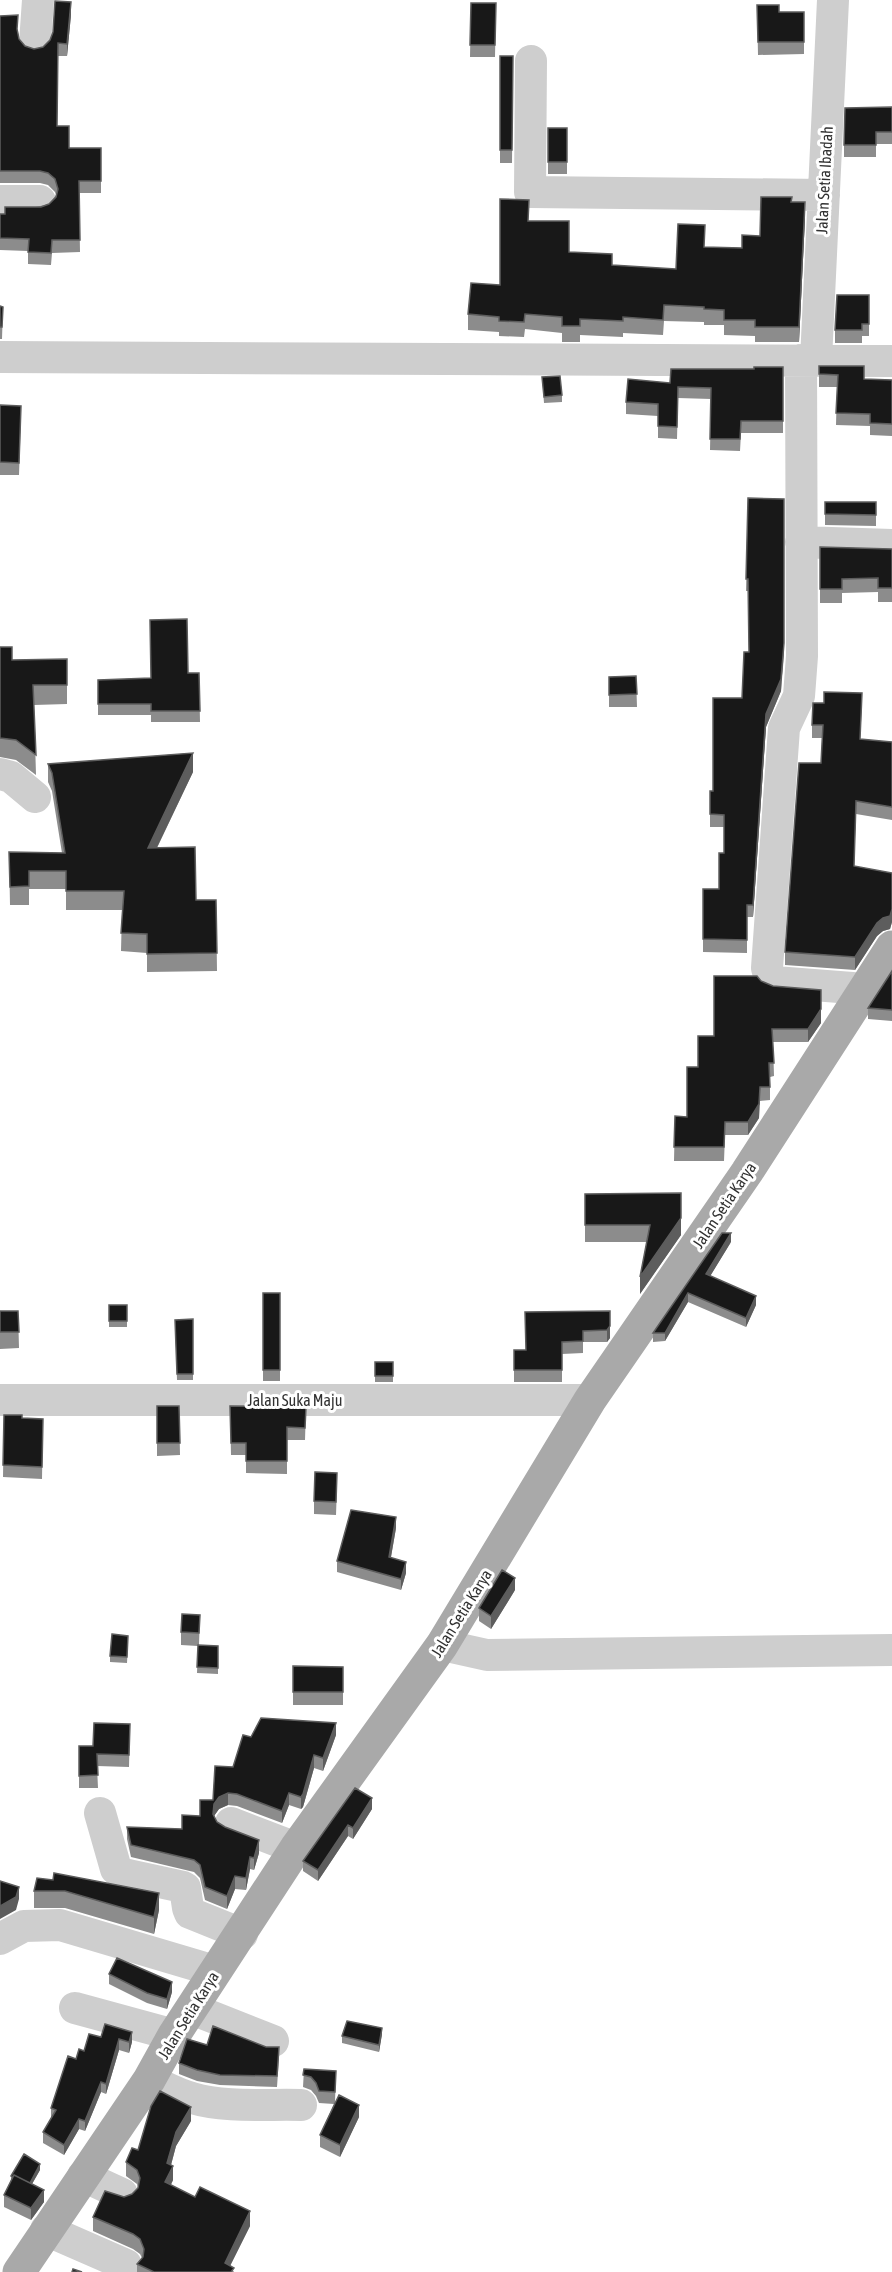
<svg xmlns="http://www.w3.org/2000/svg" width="892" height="2272" viewBox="0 0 892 2272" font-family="'Asap Condensed',sans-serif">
<rect width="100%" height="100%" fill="#fff"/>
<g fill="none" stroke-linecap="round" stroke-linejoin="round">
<path stroke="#cecece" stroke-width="32" d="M35,43l3,-43
M531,61l-1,131 294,3
M0,201h40
M0,357l892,4
M801,360l1,296 -3,40 -15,32 -17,240 3,11 5,3 90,7
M816,360l17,-360
M801,542l91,3
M0,774l11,3 24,20
M0,1400h590
M442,1645l45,10 405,-5
M100,1813l16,56 7,5 60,13 2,1 3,20 2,5 52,21
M231,1823l65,25
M0,1939l24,-13 36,-1 155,46
M75,2008l99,27
M192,2009l81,32
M149,2080c14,6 28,14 43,18 32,10 76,6 109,7
M83,2176l39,18
M46,2230l80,35"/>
<path stroke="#a9a9a9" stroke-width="33" d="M19,2272l130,-192 25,-45 122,-187 146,-203 148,-245 157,-228 145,-225"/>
</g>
<path fill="#8c8c8c" d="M471,3h25l-1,54h-25z
M757,6l22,6h25v42l-46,1z
M71,15l-4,41h-9l-1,70 12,22h32v45h-22l1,59 -28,1 -1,12 -23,-1v-13l-28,-1v-36h5l44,-10 7,-9 -1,-3 -7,-7 -8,-2h-40v-167l18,16 1,7 6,7 9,3 9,-2 7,-7z
M500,56h13l-1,107h-12z
M892,107v37h-16v13h-32v-12z
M548,128h19v46h-19z
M792,202l13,16 -6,124h-44v-6l-31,-1v-10h-20v-3l-40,-1 -1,14 -40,-2v4l-43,-2v7h-18v-9l-37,-4 -1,8 -25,-1v-4l-31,-2v-16l32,-29 29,-64 40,31 43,14 64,3 29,-22 37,1 18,-12z
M869,295v41h-7v7h-27v-13z
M0,306l3,1 -1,32h-2z
M819,366l45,13 28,1v56l-22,-1v-9l-34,-1 1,-38h-18z
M783,367v66h-42l-1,18 -30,-1 1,-51 -33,-1 -1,41 -19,-1v-22l-32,-2v-12l44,-19 84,-14z
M542,377l20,18v7l-18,1z
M0,405l21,13 -2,57h-19z
M748,498l36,157 -3,36 -15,36 -13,190h-6v36l-44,-1v-63h16l5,-36v-26h-14v-36h3l29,-93 7,-46 -1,-61h-2z
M825,502h51v24l-51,-1z
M820,547l72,2v53h-14v-10l-36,1v10h-22z
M0,647l12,13 55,-1v45l-33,1 2,70 -20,-15 -16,-3z
M188,673h11l1,49h-49v-7h-53v-35l53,-2z
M636,676l1,31h-28v-30z
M862,706l-2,33 32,3v78l-36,-6 -2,52 38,7v49l-2,7 -7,2 -6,5 -22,34 -70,-5v-13l36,-189 1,-25h-10v-13z
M48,764l145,8 -36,76 39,52h20l1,71 -70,1v-19l-26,-2 1,-41h-56v-21h-37v16h-19l-1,-53 53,1 -10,-62 -4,-9z
M892,971v50l-24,-2v-11z
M761,981l60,42 -13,19h-35l1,34 -4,1v23l-10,1 -1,17 -11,17h-23l-1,26h-50l1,-45 12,1 11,-50 16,-31z
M585,1194l96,41 -41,59 7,-52h-62z
M731,1242l-21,34 46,29 -10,22 -58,-25 -23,39 -12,1v-9z
M263,1293h17v88h-17z
M109,1305h18v22h-18z
M0,1311h18l1,37 -19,1z
M610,1311v27l-3,4h-24v11l-21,1v28h-48v-32h12z
M193,1319v61h-16l-2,-60z
M375,1362h18v20h-18z
M157,1406h22l1,49 -23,1z
M230,1406l76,1 -1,33h-18v34l-41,-1v-18h-15z
M4,1415l18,3 21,1 -1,60 -39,-2z
M337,1486l-1,29 -22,-1v-13z
M396,1528l-5,29 15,16 -5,17 -64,-18v-11z
M515,1590l-24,39 -12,-8v-13z
M200,1615l-1,30 19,1v28l-21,-1 1,-27 -17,-1v-13z
M128,1642l-1,21 -17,-1v-6z
M293,1666l50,1v38h-50z
M130,1724l-1,43 -32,-1 1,22h-19v-42h14z
M336,1735l-13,36 -9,-3 -11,39 -2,2 -12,-4 -7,18 -45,-17 -9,-1 -9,4 -5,7 3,6 42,31 -5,17 -4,-1 -4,21 -11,-1 -8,20 -22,-9 -5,-22 -6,-6 -63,-15 -4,-18v-12l55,2 18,-13 13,-16 38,-63z
M355,1788l17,21 -19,30 -5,-3 -30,45 -15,-10v-10z
M37,1878l122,32 -5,24 -89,-26h-31v-17z
M109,1974l63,18 -5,17 -20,-6 -38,-19z
M105,2024l27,18 -3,11 -10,-3 -13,44 -5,-2 -16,39 -6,-2 -15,26 -21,-12v-11l8,-14v-10l33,-57 17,-14z
M382,2034l-3,18 -37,-9v-7z
M207,2045l72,13 -2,29 -57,-2 -23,-4 -18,-7v-11z
M304,2069l32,2 -1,31 24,15 -19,40 -20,-10v-12l14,-31 -15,-1 -3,-7 -5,-6 -8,-3z
M191,2121l-15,25 -5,19 2,15 -2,5 79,41 -20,40 4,6h-97v-8l5,-6 -2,-4 -7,-5 -40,-18v-14l31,-20 8,-3 6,-7 -1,-3 -11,-8v-14l12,-12z
M40,2170l-8,14 12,18 -13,18 -27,-13v-12l7,-15v-4z"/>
<path fill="#5d5d5d" d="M71,2v13l-4,41v-12z
M805,202v16l-6,124v-15z
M784,643l-3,48 -15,36 -13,190v-12l13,-191z
M193,753v19l-45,94v-18z
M892,909v13l-2,7 -7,2 -6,5 -22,34v-13l22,-34z
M821,1009v14l-13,19v-13z
M760,1087l-1,31 -11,17v-13z
M681,1218v17l-41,59v-17z
M731,1233v9l-25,41v-9z
M688,1293v9l-23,39v-8z
M756,1296v9l-10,22v-9z
M610,1326v12l-3,4v-12z
M396,1517v11l-7,40v-11z
M406,1562v11l-5,17v-11z
M515,1578v12l-24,39v-13z
M336,1723v12l-13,36v-13z
M314,1755v13l-11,39 -2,2v-12z
M228,1793v12l-9,4 -5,7 -1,-2 1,-10 5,-7z
M289,1793v12l-7,18v-12z
M372,1798v11l-19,30v-11z
M348,1825v11l-30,45v-11z
M259,1840v13l-5,17v-12z
M250,1857v12l-4,21v-12z
M235,1876v13l-8,20v-13z
M19,1887v12l-3,11 -16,9v-13z
M159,1893v17l-5,24v-17z
M172,1982v10l-5,17v-10z
M382,2028v6l-3,18v-7z
M132,2032v10l-3,11v-11z
M119,2039v11l-13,44v-10z
M101,2082v10l-16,39v-10z
M359,2105v12l-19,40v-12z
M191,2107v14l-15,25 -8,30 5,-10v14l-8,16v-14l2,-19 9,-31z
M79,2119v10l-15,26v-10z
M40,2164v6l-12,21v-6z
M44,2190v12l-13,18v-12z
M250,2211v15l-23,46 -2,-9z"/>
<path fill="#181818" stroke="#5d5d5d" stroke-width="1.5" d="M55,1l16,1 -4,42 -9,-1 -1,83h12v22h32v33h-22l1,59h-28l-1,13 -23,-1 1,-13 -29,-1v-24h5v-7h36l8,-3 7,-7 2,-8 -3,-10 -7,-6 -8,-2h-40v-155l18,-1 -1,14 2,10 6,7 9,3 9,-2 7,-7 3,-8z
M471,3h25l-1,42h-25z
M757,5h22v7h25v30h-46z
M500,56h13l-1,94h-12z
M892,107v25h-16v13h-32l1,-37z
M548,128h19v34h-19z
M761,197h31l-1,5h14l-6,125h-44v-7h-31v-10l-20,-1v-2l-40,-2 -1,15 -40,-3v4l-43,-2v7h-18v-9l-37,-3 -1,8 -25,-1v-4l-31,-3 3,-31 29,2v-86l29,1 -1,21h41v31l43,2v11l64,4 2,-45 27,1 -1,22 38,1v-13l18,1z
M837,295h32v29h-7v6h-27z
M0,306l3,1 -1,20h-2z
M819,366h45v13l28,1v44l-22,-1v-9l-34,-1 2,-38 -19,-1z
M754,367h29v54h-42l-1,18h-30l1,-51 -33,-1 -1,40 -19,-1v-22l-32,-2 2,-23 42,4 1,-14h83z
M560,376l2,19 -18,2 -2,-20z
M0,405l21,1 -2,57 -19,-1z
M748,498l36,1v144l-3,36 -15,35 -13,191h-6v35l-44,-1v-50h16v-36h5v-38l-14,-1v-23h3v-93h29l2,-46h5l-1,-73h-2z
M825,502h51v13l-51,-1z
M820,547l72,2v39h-14v-10l-36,1v10h-22z
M187,619l1,54h11l1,38h-49v-7h-53v-24l53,-2 -1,-58z
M0,647h12v13l55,-1v26h-34l3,70 -20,-15 -16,-2z
M636,676l1,18 -28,1v-18z
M824,692l38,1 -2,46 32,3v65l-36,-6 -2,65 38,7v36l-2,7 -7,2 -6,5 -22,34 -70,-5 14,-189h22l2,-38h-11l1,-22h11z
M193,753l-45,95 47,-1 1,53h20l1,53 -70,1v-20l-26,-1 3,-42h-58v-20h-37v15l-19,1 -1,-35 56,1 -13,-80 -4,-9z
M892,971v39l-24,-2z
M714,976h43l4,5 12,5 48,4v19l-13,20h-36l2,34h-5l1,24h-10l-1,17 -11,18h-23l-1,25h-50l1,-31 12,1v-50h11v-31h16z
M681,1193v25l-41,59 10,-52h-65v-31z
M722,1233h9l-25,41 50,22 -10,22 -58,-25 -23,40h-12z
M263,1293h17v77h-17z
M109,1305h18v16h-18z
M0,1311h18l1,21h-19z
M610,1311v15l-3,4 -24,1v10l-21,1v28h-48v-20h12l-1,-38z
M193,1319v55h-16l-2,-54z
M375,1362h18v14h-18z
M157,1406h22l1,37h-23z
M230,1406l76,1 -1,21 -18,-1v34h-41v-18h-15z
M4,1415h18v3l21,1 -1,48 -39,-2z
M315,1472l22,1 -1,29 -22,-1z
M351,1510l45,7 -7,40 17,5 -5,17 -64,-18z
M502,1570l13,8 -24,38 -12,-8z
M182,1614l18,1 -1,18 -18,-1z
M112,1634l16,2 -1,21 -17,-1z
M198,1645l20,1v22l-21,-1z
M293,1666l50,1v25h-50z
M261,1718l75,5 -13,35 -9,-3 -11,39 -2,3 -12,-4 -7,18 -45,-17 -9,-1 -9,4 -5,7 -1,10 4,8 8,5 34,13 -5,18 -4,-1 -4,21 -11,-2 -8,20 -22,-9 -5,-22 -6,-5 -63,-15 -4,-18 55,2v-14l18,1v-16h13l2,-34 18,1 10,-32 8,2z
M94,1723l36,1 -1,31 -32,-1 1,21 -19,1v-30h14z
M355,1788l17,10 -19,30 -5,-3 -30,45 -15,-9z
M54,1873l105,20 -5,24 -89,-26h-31l3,-13 16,2z
M0,1881l19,6 -3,10 -16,9z
M117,1958l55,24 -5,17 -20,-6 -38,-19z
M347,2021l35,7 -3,17 -37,-9z
M105,2024l27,8 -3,10 -10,-3 -13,45 -5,-2 -16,39 -6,-2 -15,26 -21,-13 13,-22 -5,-2 17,-52 8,3 3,-10 5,2 5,-17 12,3z
M213,2026l53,21h13l-2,29 -57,-1 -23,-5 -18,-7 8,-24 20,6z
M304,2069l32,2 -1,21 -16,-1 -3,-8 -5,-6 -8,-2z
M160,2091l31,16 -15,25 -9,31 6,3 -8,16 30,15 5,-10 50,24 -25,52 9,5 -3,4h-77l-17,-8 6,-7 1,-8 -4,-10 -7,-5 -40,-17 12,-26 19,6 8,-3 6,-6 2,-10 -3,-8 -11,-8 6,-14 6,2 13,-44z
M339,2095l20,10 -19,40 -20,-10z
M24,2154l16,10 -10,19 -16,-8 -1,2 -2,-1z
M14,2175l30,15 -13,18 -27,-13z
M73,2269l9,3h-10z"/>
<g text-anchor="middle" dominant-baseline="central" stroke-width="6" stroke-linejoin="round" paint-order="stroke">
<g font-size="16" fill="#313131" stroke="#fff">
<text transform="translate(824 180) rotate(-87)">Jalan Setia Ibadah</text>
<text transform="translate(724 1205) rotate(-56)">Jalan Setia Karya</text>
<text x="295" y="1400">Jalan Suka Maju</text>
<text transform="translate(461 1613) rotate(-58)">Jalan Setia Karya</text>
<text transform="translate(188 2015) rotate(-58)">Jalan Setia Karya</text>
</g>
</g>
</svg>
